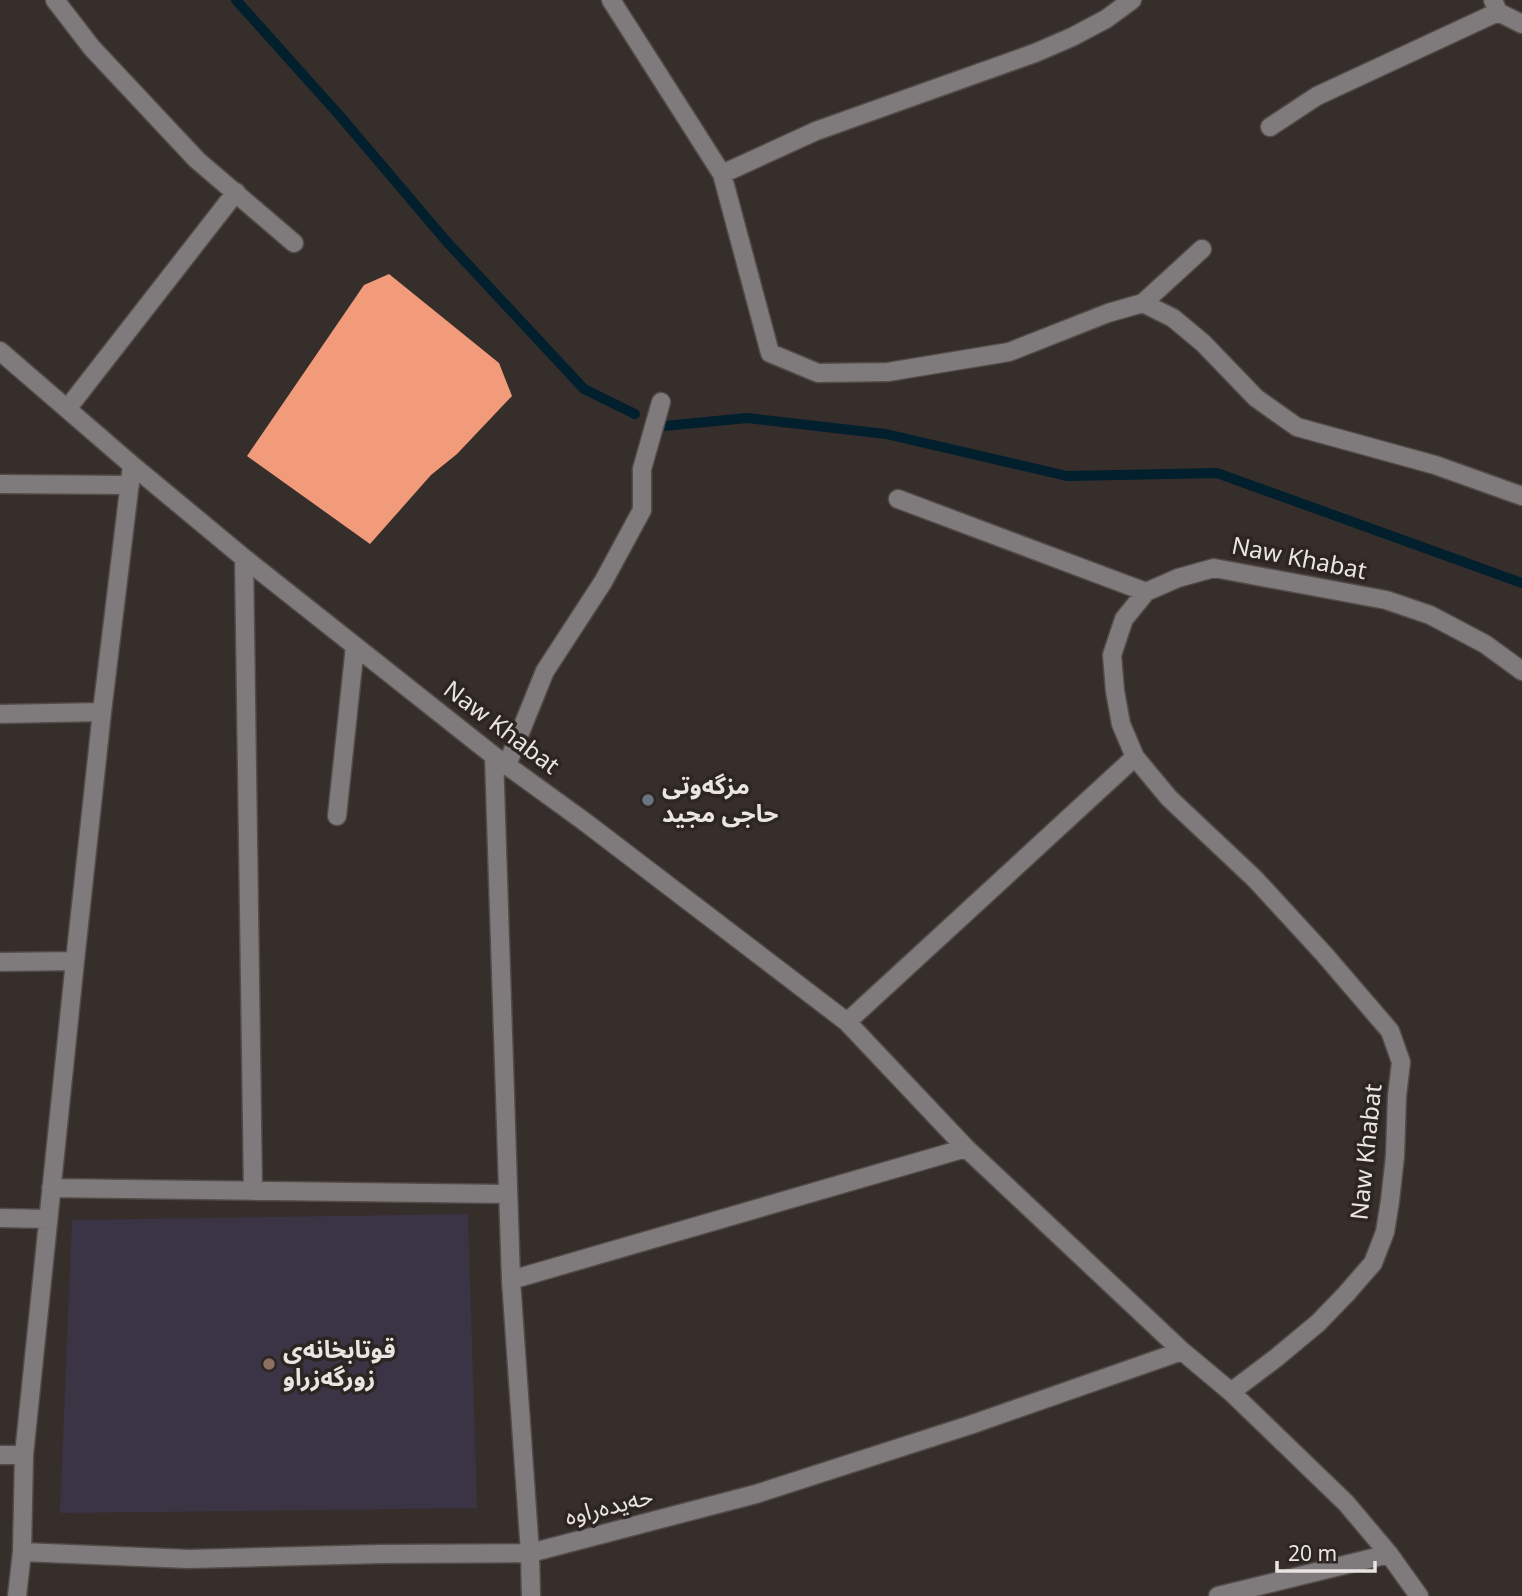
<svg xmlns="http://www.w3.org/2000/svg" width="1522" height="1596" viewBox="0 0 1522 1596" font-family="Georgia,'Noto Sans Arabic',serif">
<rect width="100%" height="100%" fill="#362e2b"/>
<path fill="#3b3445" d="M468,1214l9,294 -417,5 12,-293z"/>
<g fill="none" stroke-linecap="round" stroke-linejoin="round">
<path stroke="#021f2e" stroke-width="10" d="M236,0l104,116 107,126 137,147 51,25
M664,426l83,-8 139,16 181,42 150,-3 305,110"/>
</g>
<path fill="#f19b7b" d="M389,274l110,89 13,33 -55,58 -26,21 -61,69 -123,-88 117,-171z"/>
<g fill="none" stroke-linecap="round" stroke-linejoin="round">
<g stroke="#534b48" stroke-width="21">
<path id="minor" d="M55,0l37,48 105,112 97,83
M611,0l111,174 48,179 48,20 70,-1 121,-20 99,-39 35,-10 30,15 30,25 53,55 41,29 138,38 87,31
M1493,0l5,12 24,12
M1270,127l47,-31 181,-84
M722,174l94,-43 219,-78 37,-16 34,-18 26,-19
M1143,303l59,-54
M0,351l132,114 112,93 250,198 91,66 262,200 119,126 216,203 49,41 115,111 43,51 30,42
M67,409l169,-217
M0,484l130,1
M898,499l248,93
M244,558l9,633
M0,714l102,-2
M494,756l17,524 19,273 1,43
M507,765l38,-94 58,-89 39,-72v-41l19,-67
M337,816l18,-170
M0,962l75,-1
M847,1022l288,-265
M51,1188l456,6
M0,1218l48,1
M511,1280l455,-132
M1231,1392l45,-34 42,-35 28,-29 27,-31 12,-31 5,-31 5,-45 2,-60 4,-34 -11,-31 -66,-77 -69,-75 -86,-81 -34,-41 -14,-33 -6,-33 -3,-36 12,-36 22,-27 32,-14 36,-10 172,32 44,15 55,29 37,27
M0,1455h24
M22,1552l167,7 191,-5 150,-1 226,-59 214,-69 212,-74
M17,1596l5,-44 2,-97 51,-494 27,-249 30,-247
M1218,1596l171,-42"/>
</g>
<use href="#minor" stroke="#7f7a7b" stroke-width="18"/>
</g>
<circle fill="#6b7280" stroke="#2c2522" stroke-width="2.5" cx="648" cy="800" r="7"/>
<circle fill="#8d6e63" stroke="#2c2522" stroke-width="2.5" cx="269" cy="1364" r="7"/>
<g text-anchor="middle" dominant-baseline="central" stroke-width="7" stroke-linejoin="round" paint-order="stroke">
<g font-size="24" fill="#eae5e3" stroke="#2c2522">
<text transform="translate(1299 559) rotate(11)">Naw Khabat</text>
<text transform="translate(501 728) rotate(37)">Naw Khabat</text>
<text transform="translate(1367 1152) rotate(-84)">Naw Khabat</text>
<text transform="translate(609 1507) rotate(-14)">حەیدەراوە</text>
</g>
<g font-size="24" font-weight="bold" fill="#eae5e3" stroke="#2c2522" text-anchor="start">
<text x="662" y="786">مزگەوتى<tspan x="662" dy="28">حاجى مجيد</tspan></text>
<text x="283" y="1350">قوتابخانەی<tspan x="283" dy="28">زورگەزراو</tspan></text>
</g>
</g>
<path d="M1277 1561v10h98v-10" fill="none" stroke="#eae5e3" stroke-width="3.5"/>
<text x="1288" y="1561" font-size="21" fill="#eae5e3" stroke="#2c2522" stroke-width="5" paint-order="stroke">20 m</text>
</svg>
